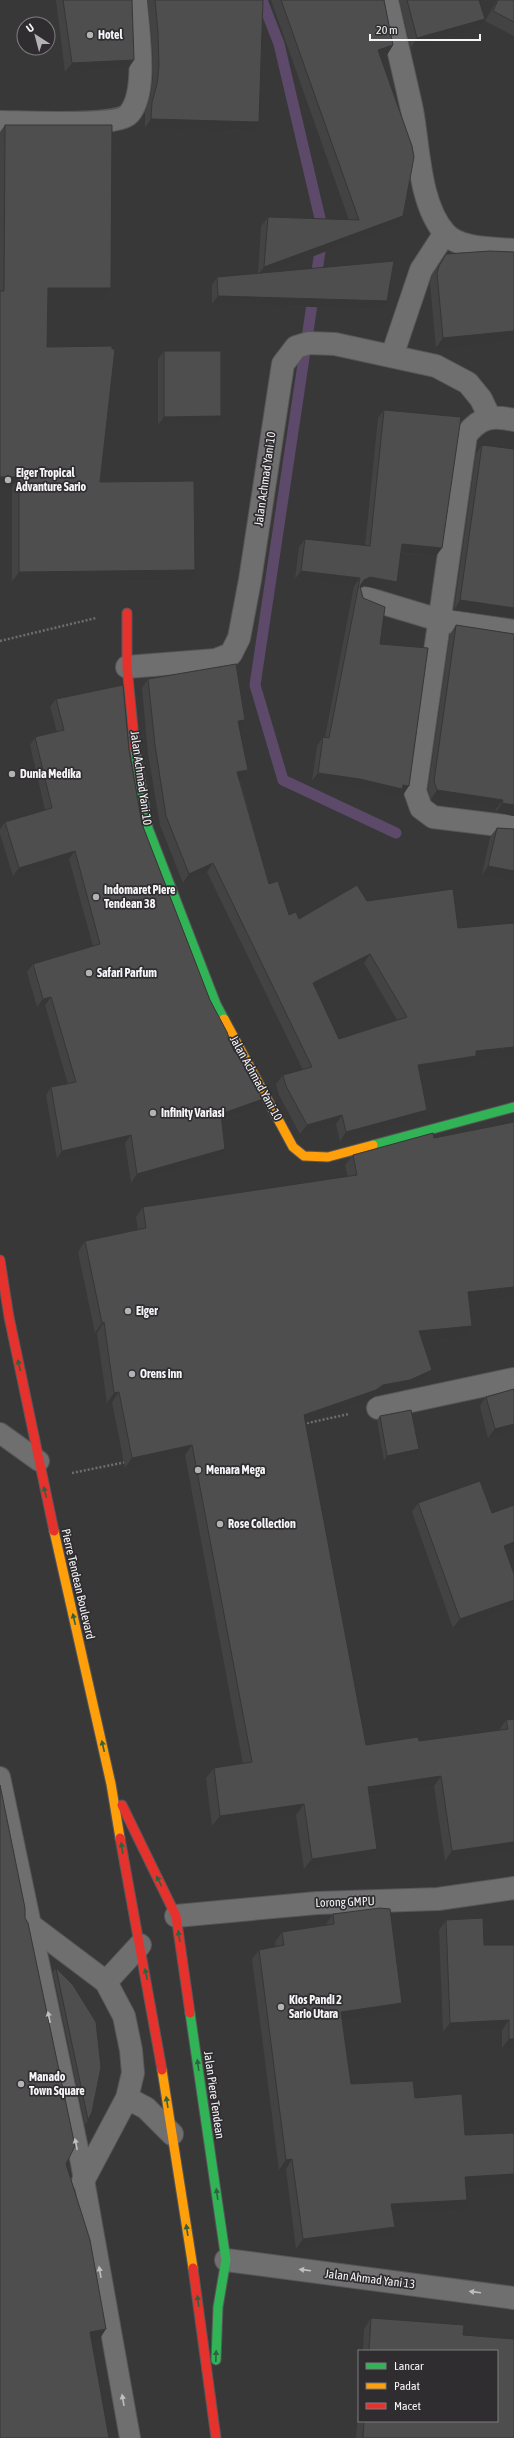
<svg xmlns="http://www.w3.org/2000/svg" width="514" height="2438" viewBox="0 0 514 2438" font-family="'Asap Condensed',sans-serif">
<rect width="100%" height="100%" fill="#393839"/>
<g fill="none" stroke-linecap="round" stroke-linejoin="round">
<path stroke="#5d4a6b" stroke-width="11" d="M262,0l17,44 44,187 -68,454 28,95 113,53"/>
<g stroke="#575658" stroke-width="22">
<path id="lane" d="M0,1433l39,28
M0,1777l81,386 49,275"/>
</g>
<g stroke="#575658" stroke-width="24">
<path id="street" d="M387,0c8,37 17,73 25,110 7,37 7,94 33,123 15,17 48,15 69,17
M0,122c21,0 118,5 129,-8 20,-23 8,-85 7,-114
M392,356l29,-86 24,-37
M514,420c-22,-5 -34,-3 -48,15l-51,356 6,17 12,9 81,10
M366,598l73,22 75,11
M127,667l89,-7 15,-6 8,-16 11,-58 33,-216 13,-17 13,-4 26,1 101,22 32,17 13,16 9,19
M378,1408l136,-29
M176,1916l141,-13 121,-4 76,-11
M29,1924l77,58 18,34 7,34 2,23 -6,25 -44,83
M106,1982l34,-37
M127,2098l19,10 26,26
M226,2260l288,38"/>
</g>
<g stroke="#575658" stroke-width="11">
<path id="fast" d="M135,749l13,79 68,176 8,15
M373,1145l141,-38
M190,2013l36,247 -8,47 -2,53"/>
</g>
<g stroke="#575658" stroke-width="11">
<path id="slow" d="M224,1019l69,128 11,9 24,1 45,-12
M54,1531l57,253 9,54
M162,2070l31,198"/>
</g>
<g stroke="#575658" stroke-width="11">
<path id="jam" d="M127,613v54l8,82
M0,1260l9,57 45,214
M122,1805l54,111 14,97
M120,1838l42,232
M193,2268l23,170"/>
</g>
<path stroke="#6e6e6e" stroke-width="2.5" stroke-dasharray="2 2" stroke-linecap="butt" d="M0,641l96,-23
M303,1424l46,-10
M72,1473l54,-11"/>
<use href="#lane" stroke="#706f70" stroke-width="20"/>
<use href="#street" stroke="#706f70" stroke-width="22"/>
<use href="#fast" stroke="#30b455" stroke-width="9"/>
<use href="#slow" stroke="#ff9f0a" stroke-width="9"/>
<use href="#jam" stroke="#e5322d" stroke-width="9"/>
</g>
<path fill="#444344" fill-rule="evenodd" d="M56,0h76l-4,69 -63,3z
M147,0h116l-11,131 -107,-3v-17l6,-17 2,-18 -1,-34z
M271,0h113l9,45 -6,10 -7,1 17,169 -126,47 110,37 -169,-5v-19l5,-8 41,-4 3,-47 7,-9 81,3z
M399,0h80l-1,28 -67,20z
M497,0h17v36l-29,-15z
M5,125l99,173h-56l-1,49 53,135 88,98 -176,2v-95h-12v-355z
M514,252l-78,96 -6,-65 2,-8 14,-21z
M164,351l51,73 -57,1v-66z
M384,410l52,146 -35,-3 -10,38 -27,-5 -4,1 3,11 17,46 23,151 -5,-1 -2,3 -42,-10 -42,-6 5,-35 6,-9h2l29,-151 -59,-7 4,-32 6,-8 60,7 13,-128z
M482,445l32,4v169l-60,-8 22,-156z
M456,625l58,9v182l-18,-4v-3l-65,-10 -3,-9 22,-156z
M148,679l97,41 -6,8 9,42 -6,9h-2l29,105 20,31 10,4 68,-18 91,27 56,-5v132l-40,4 -4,6 -51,8 2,46 -81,22 -4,-17 -36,10 -21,-39 -3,-11 7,-9 20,-5 -96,-198 -24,11 -23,-58 -12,-71 -6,-66zM364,963l33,57 -58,19 -24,-52z
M56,699l73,51 13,74 68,176 24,52 29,47 -6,8 -36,13 -1,37 -89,26 -6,-40 -68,16 -11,-64 5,-8 17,-3 -23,-79 -8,2 -10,-35 6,-8 60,-18 -24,-87 -56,17 -13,-42v-5l5,-7 40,-12 -15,-65 5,-8 22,-5 -7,-25z
M497,828l17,1v53l-32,-7 8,-38z
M434,1138l79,159 -44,5 -5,35 -42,3 10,30 -7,11 -22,9 -28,6 -7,5 -63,22 61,322 53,-4 80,-11 7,-10 8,-1v132l-69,10 -11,-75 -64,10 7,53 -7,10 -66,10 -8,-54 -84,11 -6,-48 8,-10 29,-4 -58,-309 -60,13 -13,-66 -5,1 -10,-70h-2l-17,-81 7,-11 53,-11 -2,-13 7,-10 205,-30 -3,-12 8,-10z
M514,1389v43l-26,6 -8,-32 6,-9z
M380,1416l36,38 -32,7 -7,-41z
M418,1503l74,10 22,-8v43l-8,3 8,23 -61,54 -41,-116z
M333,1914l69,89 -6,10 -54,8 9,63 64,14 50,37 49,-2v51l-48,2 -6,24 -67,3 -5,24 -92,12 -10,-80 -7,1 -27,-211 7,-9 17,-3 -1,-5 7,-10 44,-7v-1z
M446,1920l38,25h30v103h-12v-18l-59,2 -4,-102z
M56,1968l32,152 -3,5 -32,-153z
M371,2318l93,7 -1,10 51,4v99h-158l3,-39v22h138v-70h-134l1,-22z"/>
<path fill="#373737" d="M485,19l-7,9 -67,20 6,-10z
M393,45l-6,10 -15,4 6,-9z
M134,60l-6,9 -63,3 7,-9z
M151,119l108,3 -7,9 -107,-3z
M403,216l-6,9 -140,52 7,-10z
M48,288h63l-7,10h-63z
M218,296l169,5 -6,8 -169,-5z
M514,331v9l-78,8 7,-10z
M221,416l-6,8 -57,1 6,-8z
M0,477h19l-7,10h-12z
M402,544l40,4 -6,8 -40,-4z
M195,570l-7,10 -176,2 7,-10z
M301,571l59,7 -6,8 -59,-7z
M370,577l27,5 -6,9 -27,-5 -6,3 6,-9z
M460,600l54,8v10l-60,-8z
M245,720l-6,9 -1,-8z
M248,770l-6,9 -11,2 6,-9z
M318,773l91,13 -6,9 -5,-1 -2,3 -42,-10 -42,-6z
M437,790l66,10 -7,9 -65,-10z
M502,803l12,2v11l-18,-4z
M75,851l-6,8 -56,17 6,-8z
M213,863l-6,9 -24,11 6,-9z
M488,866l26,5v11l-32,-7z
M370,954l-6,9 -57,29 6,-9z
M51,997l-6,8 -8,2 6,-8z
M514,1047v8l-40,4 -4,6 -59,9 7,-9 58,-14z
M263,1099l-6,8 -42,15 6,-8z
M427,1110l-6,9 -81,22 6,-9z
M342,1115l-6,9 -36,10 7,-9z
M131,1135l-6,8 -68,16 5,-8z
M225,1149l-5,8 -89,26 6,-9z
M514,1287v8l-1,2 -52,6 7,-11z
M104,1322l-7,11h-2l7,-10z
M472,1326l-8,11 -52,4 7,-10z
M432,1370l-7,11 -22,9 -28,6 -7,5 -71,25 7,-11 79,-30z
M119,1392l-7,10 -5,1 7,-10z
M514,1424v8l-26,6 7,-9z
M192,1445l-7,10 -60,13 7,-10z
M419,1449l-3,5 -32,7 3,-5z
M514,1542v6l-16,7 6,-9z
M514,1600v6l-61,22 7,-9z
M441,1776l-7,10 -73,11 7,-10z
M304,1804l-8,11 -84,11 8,-10z
M514,1842v9l-69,10 7,-10z
M377,1849l-7,10 -66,10 8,-10z
M402,2003l-6,10 -62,9 7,-10z
M509,2020l-7,10 -59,2 7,-9z
M509,2039h5v9h-12z
M292,2159l-6,10 -7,1 7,-10z
M514,2174v10l-56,3 7,-10z
M467,2200l-7,10 -75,4 6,-10z
M395,2227l-7,10 -92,12 7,-10z
M106,2329l-7,11 -16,2 7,-10z"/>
<path fill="#4f4e4f" stroke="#373737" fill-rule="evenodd" d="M63,0h69l2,60 -62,3z
M155,0h108l-4,122 -108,-3 1,-17 5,-18 2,-18 -1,-33z
M281,0h103l9,45 -15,5 34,96 2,11 -11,59 -139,51 4,-50 91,3z
M407,0h72l6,19 -68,19z
M498,0h16v22l-21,-11z
M5,125h107l-1,163h-63l-1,59 65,-1v3h3l-15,133 94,-1 1,89 -176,2v-95h-19v-186h4z
M490,251l24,1v79l-71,7 -6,-65 2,-7 7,-12z
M394,261l-7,40 -169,-5 -1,-19z
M164,351h57v65l-57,1z
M384,410l77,7 -19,131 -40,-4 -5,38 -27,-5 -6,3 -4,6 3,12 22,9 -5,37 48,4 -19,138 -6,-1 -1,4 -42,-10 -42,-6 5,-36 6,1 31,-160 -59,-7 4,-32 65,7z
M482,445l32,4v159l-54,-8z
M456,625l58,9v171l-12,-2 1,-3 -66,-10 -3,-9z
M236,664l9,56 -7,1 10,49 -11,2 32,112 9,-3 11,34 7,-3 3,7 58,-34 10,16 86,-12 5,39 56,-5v124l-38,4v5l-58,9 9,45 -81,22 -4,-17 -35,10 -21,-39 -3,-11 29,-8 -99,-204 -24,11 -23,-58 -11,-71 -7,-66zM370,954l37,63 -68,22 -26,-56z
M123,685l6,65 13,74 68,176 17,32 7,20 3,-1 26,48 -42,15 4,35 -88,25 -6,-39 -69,16 -11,-64 25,-5 -25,-85 -8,2 -10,-35 67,-20 -25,-93 -56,17 -14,-46 47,-14 -17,-71 29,-7 -8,-31z
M497,828l17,1v42l-26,-5z
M514,1122v165l-46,5 4,34 -53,5 13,39 -22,10 -27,5 -7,5 -72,25 62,330 52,-8 1,4 89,-12 -2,-9 8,-1v123l-62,9 -11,-75 -73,11 9,62 -65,10 -8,-55 -84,12 -6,-48 38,-6 -60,-317 -60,13 -13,-66 -5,1 -10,-71 -2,1 -17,-82 61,-13 -3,-21 214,-32 -4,-20 80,-22 1,5z
M514,1389v35l-19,5 -9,-32z
M411,1410l8,39 -32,7 -7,-40z
M480,1481l12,32 22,-8v37l-10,4 10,28v26l-54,19 -42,-116z
M0,1785l25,123v10l3,5 47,223 -9,18 24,76 16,89 -16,3 19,106h-109z
M380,1908l10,1 12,94 -61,9 10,72 62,-3 2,17 47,-4 3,41 49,-2v41l-49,3 2,23 -76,4 4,23 -92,12 -11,-80 -6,1 -27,-210 25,-5 -2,-13 52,-8 -1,-10z
M483,1918l1,27h30v94h-5v-19l-59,3 -4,-103z
M56,1968l17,17 23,37 5,45 -9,45 -4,8z
M371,2318l93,7 -1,10 51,4v99h-151l1,-17h133v-70h-128z"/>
<defs><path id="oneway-solid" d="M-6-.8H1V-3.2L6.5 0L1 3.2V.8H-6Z"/></defs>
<g fill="#2f633f">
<use href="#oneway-solid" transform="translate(19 1365) rotate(-102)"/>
<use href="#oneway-solid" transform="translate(45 1492) rotate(-103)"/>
<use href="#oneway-solid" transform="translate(74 1619) rotate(-103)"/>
<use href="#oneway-solid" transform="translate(103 1746) rotate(-103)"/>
<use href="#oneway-solid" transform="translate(122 1848) rotate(-99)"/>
<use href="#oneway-solid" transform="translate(159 1881) rotate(-116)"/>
<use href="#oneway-solid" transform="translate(179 1936) rotate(-99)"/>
<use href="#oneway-solid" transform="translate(146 1974) rotate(-102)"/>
<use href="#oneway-solid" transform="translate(198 2065) rotate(-98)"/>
<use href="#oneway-solid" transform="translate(167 2102) rotate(-99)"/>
<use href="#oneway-solid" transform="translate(217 2194) rotate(-98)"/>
<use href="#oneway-solid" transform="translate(187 2230) rotate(-99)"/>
<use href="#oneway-solid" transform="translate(198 2301) rotate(-98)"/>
<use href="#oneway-solid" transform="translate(216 2356) rotate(-88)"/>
</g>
<g fill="#c0bfc0">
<use href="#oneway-solid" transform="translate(49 2017) rotate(-102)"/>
<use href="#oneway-solid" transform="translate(76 2144) rotate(-102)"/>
<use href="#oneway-solid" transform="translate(305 2270) rotate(-173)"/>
<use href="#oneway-solid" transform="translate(100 2272) rotate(-100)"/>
<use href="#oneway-solid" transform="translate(475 2292) rotate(-173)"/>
<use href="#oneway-solid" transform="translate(123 2400) rotate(-100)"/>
</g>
<g fill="#b3b2b4" stroke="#2f2d30" stroke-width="1.5">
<circle cx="90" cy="35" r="4"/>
<circle cx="8" cy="480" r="4"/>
<circle cx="12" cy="774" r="4"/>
<circle cx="96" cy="897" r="4"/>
<circle cx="89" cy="973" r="4"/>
<circle cx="153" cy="1113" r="4"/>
<circle cx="128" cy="1311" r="4"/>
<circle cx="132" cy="1374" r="4"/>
<circle cx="198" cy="1470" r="4"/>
<circle cx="220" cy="1524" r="4"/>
<circle cx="281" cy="2007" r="4"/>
<circle cx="21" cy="2084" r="4"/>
</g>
<g text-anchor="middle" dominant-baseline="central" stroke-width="3.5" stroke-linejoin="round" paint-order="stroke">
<g font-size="12" font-weight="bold" fill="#f5f4f6" stroke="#2f2d30" text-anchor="start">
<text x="98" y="35">Hotel</text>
<text x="16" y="473">Eiger Tropical<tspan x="16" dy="14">Advanture Sario</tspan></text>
<text x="20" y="774">Dunia Medika</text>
<text x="104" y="890">Indomaret Piere<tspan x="104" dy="14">Tendean 38</tspan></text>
<text x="97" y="973">Safari Parfum</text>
<text x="161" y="1113">Infinity Variasi</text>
<text x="136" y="1311">Eiger</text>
<text x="140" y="1374">Orens inn</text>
<text x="206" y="1470">Menara Mega</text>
<text x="228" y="1524">Rose Collection</text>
<text x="289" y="2000">Kios Pandi 2<tspan x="289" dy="14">Sario Utara</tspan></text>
<text x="29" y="2077">Manado<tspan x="29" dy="14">Town Square</tspan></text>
</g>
<g font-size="12" fill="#f5f4f6" stroke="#2f2d30">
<text transform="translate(265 479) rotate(-82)">Jalan Achmad Yani 10</text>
<text transform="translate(141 778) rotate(82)">Jalan Achmad Yani 10</text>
<text transform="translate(256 1078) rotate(61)">Jalan Achmad Yani 10</text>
<text transform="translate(78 1584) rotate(77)">Pierre Tendean Boulevard</text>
<text transform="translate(345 1902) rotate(-2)">Lorong GMPU</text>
<text transform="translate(214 2095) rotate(82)">Jalan Piere Tendean</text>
<text transform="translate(370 2279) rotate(7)">Jalan Ahmad Yani 13</text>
</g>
</g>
<rect x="358" y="2350" width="140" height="72" fill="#2f2d30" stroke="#7e7d7f"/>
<rect x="366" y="2363" width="20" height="6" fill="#30b455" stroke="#7e7d7f"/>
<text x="394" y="2370" font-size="12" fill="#f5f4f6">Lancar</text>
<rect x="366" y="2383" width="20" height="6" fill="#ff9f0a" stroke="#7e7d7f"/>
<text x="394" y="2390" font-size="12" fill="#f5f4f6">Padat</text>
<rect x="366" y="2403" width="20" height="6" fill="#e5322d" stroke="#7e7d7f"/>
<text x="394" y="2410" font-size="12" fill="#f5f4f6">Macet</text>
<g transform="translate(36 36) rotate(324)"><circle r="19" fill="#2f2d30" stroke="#7e7d7f"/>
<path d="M0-3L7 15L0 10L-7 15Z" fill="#b3b2b4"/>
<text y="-6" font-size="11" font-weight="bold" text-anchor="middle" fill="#f5f4f6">U</text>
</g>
<path d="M370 34v6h110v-6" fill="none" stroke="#f5f4f6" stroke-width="2"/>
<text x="376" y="34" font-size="12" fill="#f5f4f6" stroke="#2f2d30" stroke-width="3" paint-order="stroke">20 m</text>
</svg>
